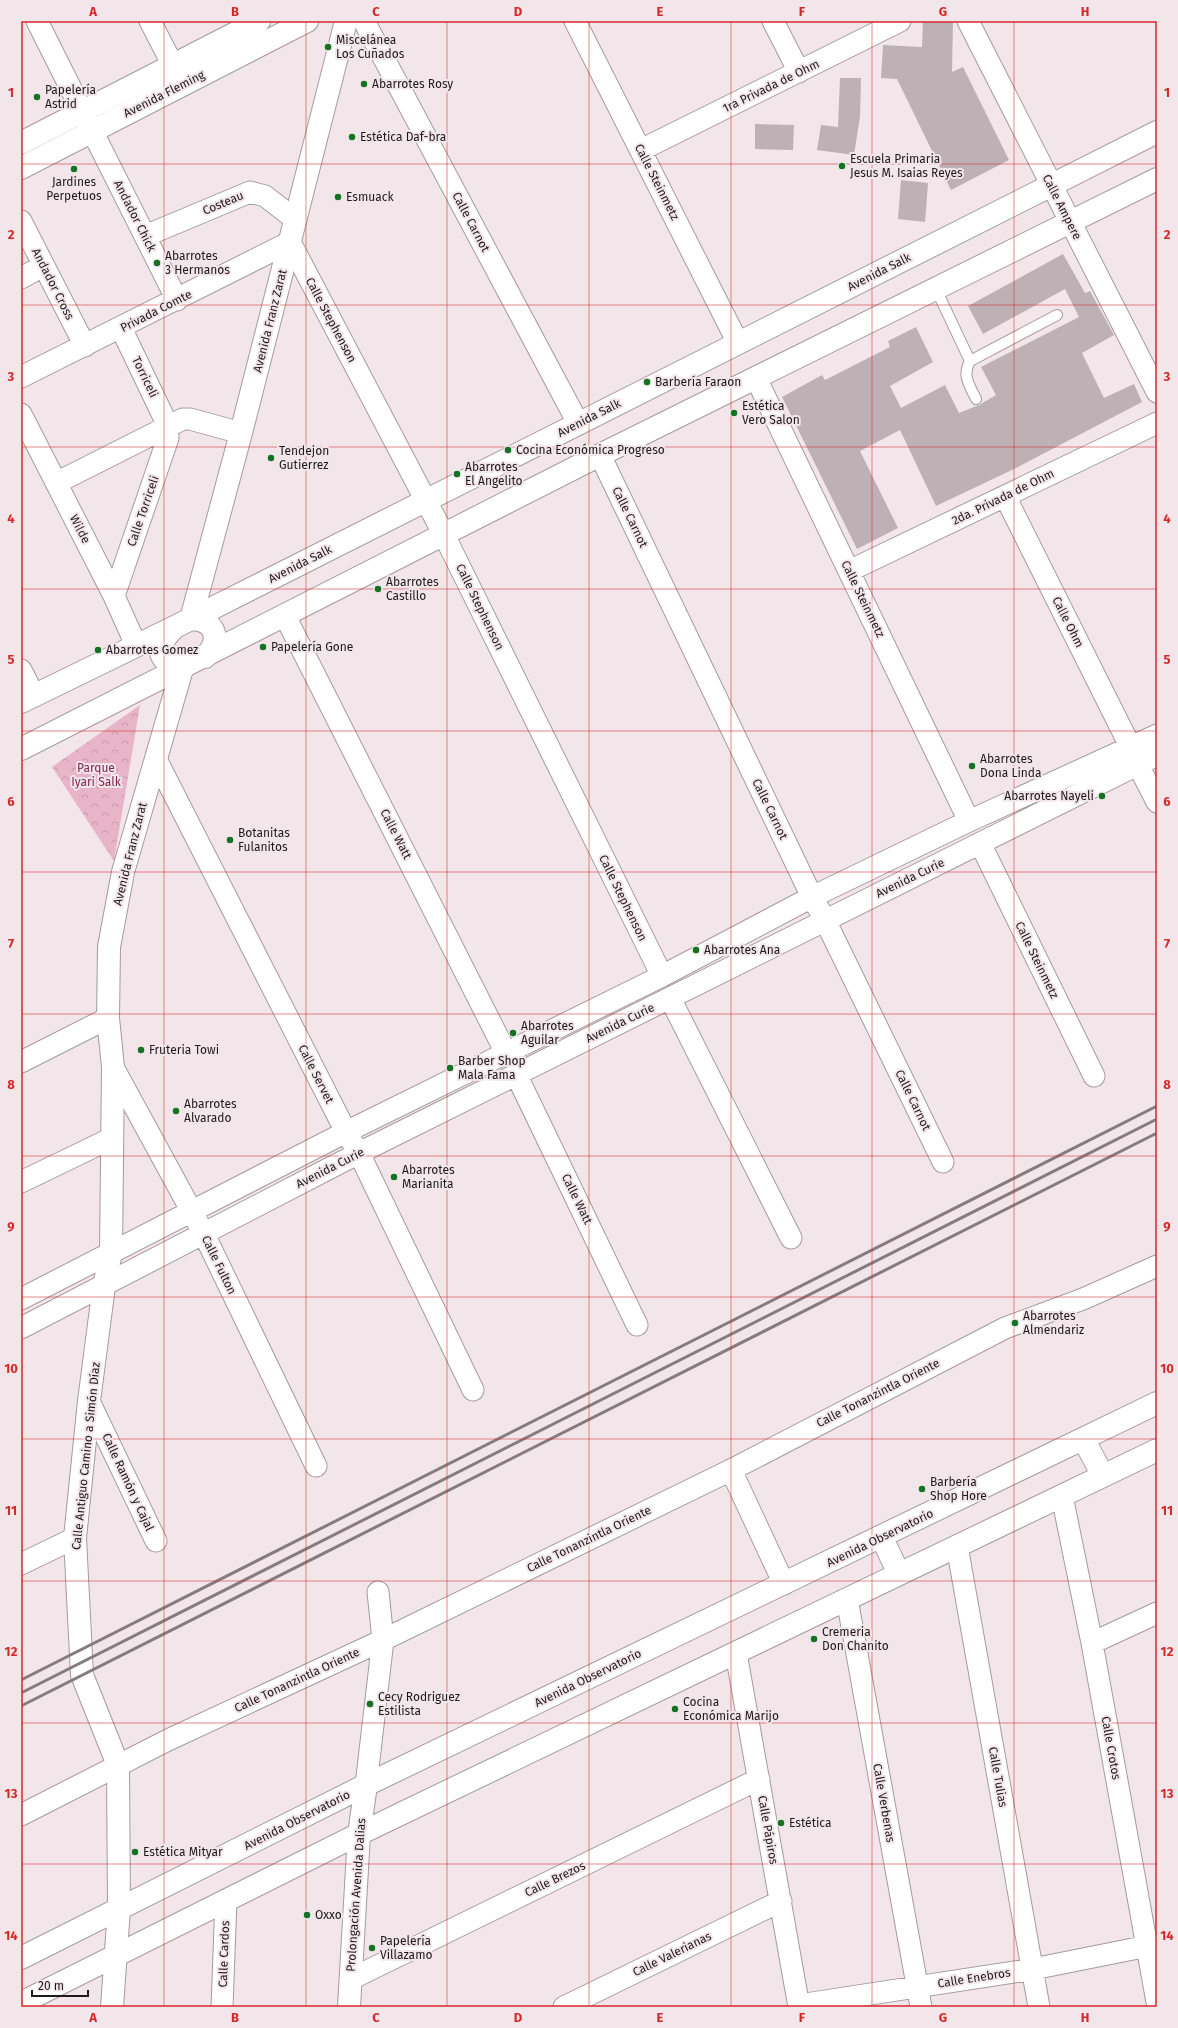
<svg xmlns="http://www.w3.org/2000/svg" width="1178" height="2028" viewBox="0 0 1178 2028" font-family="'Fira Sans',sans-serif">
<defs>
<pattern id="park-crowns" width="20" height="18" patternUnits="userSpaceOnUse"><rect width="20" height="18" fill="#e8b4c7"/><path d="M2 6a3 3 0 1 1 6 0M12 15a3 3 0 1 1 6 0" fill="none" stroke="#c79aaa"/></pattern>
</defs>
<rect width="100%" height="100%" fill="#f3e6ea"/>
<path fill="url(#park-crowns)" d="M140,705l-26,156 -62,-94z"/>
<path fill="#bdb1b5" d="M923,21h30l-1,51 11,-5 46,93 -58,30 -54,-111 -16,-1 2,-33 39,2z
M840,78h21l-1,38 -6,39 -37,-5 4,-25 17,2z
M755,124l39,1 -1,25 -38,-1z
M901,180l27,3 -3,39 -27,-3z
M1063,254l22,39 5,-2 24,44 -32,18 22,45 30,-14 8,18 -128,67 -78,37 -36,-76 -40,21 38,77 -41,21 -75,-152 40,-22 3,5 65,-33 -2,-6 28,-14 17,35 -43,24 11,22 44,-23 14,28 20,-8 17,-10 -15,-28 98,-50 -14,-28 -82,45 -15,-28z"/>
<g fill="none" stroke-linecap="round" stroke-linejoin="round">
<g stroke="#a59a9e" stroke-width="12">
<path id="lane" d="M936,289l34,72
M976,399c-7,-15 -14,-23 -6,-38l87,-46"/>
</g>
<g stroke="#a59a9e" stroke-width="23">
<path id="street" d="M37,21l140,279
M150,21l31,60
M364,21l214,402
M575,21l163,322
M773,21l26,51
M968,21l189,371
M641,150l259,-129
M21,221l64,125
M145,236l105,-44 15,4 31,24
M21,278l22,-12
M21,377l269,-135 154,293 218,441
M756,378l213,443
M21,414l93,182 22,49
M600,455l212,442 13,23 118,242
M56,483l127,-64h7l51,14
M1005,496l126,252
M849,571l308,-148
M114,596l54,-158v-12l-47,-98
M285,616l221,437
M21,670l13,26
M156,759l190,373 13,21 114,237
M1138,765l19,37
M980,843l114,233
M670,998l121,240
M21,1062l87,-44
M113,1067l91,167 112,232
M516,1074l121,251
M21,1182l91,-44
M21,1299l325,-167 316,-156 150,-79 157,-76 188,-86
M21,1328l338,-175 798,-398
M89,1401l67,140
M731,1470l53,114
M1062,1496l30,147 65,359
M957,1546l82,461
M21,1564l54,-26
M847,1599l74,408
M1092,1643l65,-30
M736,1653l63,354
M366,1785l17,-145 -5,-48
M21,1815l147,-75 215,-100 348,-170 274,-142 78,-29 74,-33
M351,1979l408,-200
M799,2005l234,-36 115,-23
M222,2007l4,-107
M564,2007l217,-106"/>
</g>
<g stroke="#a59a9e" stroke-width="24">
<path id="secondary" d="M21,143l238,-122
M21,168l286,-147
M205,657c17,-17 11,-37 -14,-38l50,-186 105,-412
M21,702l170,-83 966,-487
M21,749l579,-294 557,-276
M1084,1440l19,36
M882,1538l17,36
M21,1958l345,-173 791,-382
M21,2003l338,-169 798,-384
M112,2007l7,-98 -1,-144 -36,-90 -7,-137 14,-137 15,-115 7,-33 2,-186 -5,-49 1,-71 14,-75 59,-203c-28,-9 -26,-24 -7,-42
M349,2007l10,-173 7,-49"/>
</g>
<use href="#lane" stroke="#fff" stroke-width="10"/>
<use href="#street" stroke="#fff" stroke-width="21"/>
<use href="#secondary" stroke="#fff" stroke-width="22"/>
<path stroke="#857c7f" stroke-width="3" d="M21,1680l1136,-574
M21,1693l1136,-574
M21,1706l1136,-573"/>
</g>
<path fill="none" stroke="#d62828" stroke-width="1" stroke-opacity="0.55" d="M164,21v1986M306,21v1986M447,21v1986M589,21v1986M731,21v1986M872,21v1986M1014,21v1986M21,164h1136M21,305h1136M21,447h1136M21,589h1136M21,731h1136M21,872h1136M21,1014h1136M21,1156h1136M21,1297h1136M21,1439h1136M21,1581h1136M21,1723h1136M21,1864h1136"/>
<g fill="#147323" stroke="#f3e6ea" stroke-width="1.5">
<circle cx="328" cy="47" r="4"/>
<circle cx="364" cy="84" r="4"/>
<circle cx="37" cy="97" r="4"/>
<circle cx="352" cy="137" r="4"/>
<circle cx="842" cy="166" r="4"/>
<circle cx="74" cy="169" r="4"/>
<circle cx="338" cy="197" r="4"/>
<circle cx="157" cy="263" r="4"/>
<circle cx="647" cy="382" r="4"/>
<circle cx="734" cy="413" r="4"/>
<circle cx="508" cy="450" r="4"/>
<circle cx="271" cy="458" r="4"/>
<circle cx="457" cy="474" r="4"/>
<circle cx="378" cy="589" r="4"/>
<circle cx="263" cy="647" r="4"/>
<circle cx="98" cy="650" r="4"/>
<circle cx="972" cy="766" r="4"/>
<circle cx="1102" cy="796" r="4"/>
<circle cx="230" cy="840" r="4"/>
<circle cx="696" cy="950" r="4"/>
<circle cx="513" cy="1033" r="4"/>
<circle cx="141" cy="1050" r="4"/>
<circle cx="450" cy="1068" r="4"/>
<circle cx="176" cy="1111" r="4"/>
<circle cx="394" cy="1177" r="4"/>
<circle cx="1015" cy="1323" r="4"/>
<circle cx="922" cy="1489" r="4"/>
<circle cx="814" cy="1639" r="4"/>
<circle cx="370" cy="1704" r="4"/>
<circle cx="675" cy="1709" r="4"/>
<circle cx="781" cy="1823" r="4"/>
<circle cx="135" cy="1852" r="4"/>
<circle cx="307" cy="1915" r="4"/>
<circle cx="372" cy="1948" r="4"/>
</g>
<g text-anchor="middle" dominant-baseline="central" stroke-width="4" stroke-linejoin="round" paint-order="stroke">
<g font-size="12" fill="#1e1a1c" stroke="#f3e6ea" text-anchor="start">
<text x="336" y="40">Miscelánea<tspan x="336" dy="14">Los Cuñados</tspan></text>
<text x="372" y="84">Abarrotes Rosy</text>
<text x="45" y="90">Papelería<tspan x="45" dy="14">Astrid</tspan></text>
<text x="360" y="137">Estética Daf-bra</text>
<text x="850" y="159">Escuela Primaria<tspan x="850" dy="14">Jesus M. Isaias Reyes</tspan></text>
<text x="74" y="182" text-anchor="middle">Jardines<tspan x="74" dy="14">Perpetuos</tspan></text>
<text x="346" y="197">Esmuack</text>
<text x="165" y="256">Abarrotes<tspan x="165" dy="14">3 Hermanos</tspan></text>
<text x="655" y="382">Barbería Faraon</text>
<text x="742" y="406">Estética<tspan x="742" dy="14">Vero Salon</tspan></text>
<text x="516" y="450">Cocina Económica Progreso</text>
<text x="279" y="451">Tendejon<tspan x="279" dy="14">Gutierrez</tspan></text>
<text x="465" y="467">Abarrotes<tspan x="465" dy="14">El Angelito</tspan></text>
<text x="386" y="582">Abarrotes<tspan x="386" dy="14">Castillo</tspan></text>
<text x="271" y="647">Papelería Gone</text>
<text x="106" y="650">Abarrotes Gomez</text>
<text x="980" y="759">Abarrotes<tspan x="980" dy="14">Dona Linda</tspan></text>
<text x="1094" y="796" text-anchor="end">Abarrotes Nayeli</text>
<text x="238" y="833">Botanitas<tspan x="238" dy="14">Fulanitos</tspan></text>
<text x="704" y="950">Abarrotes Ana</text>
<text x="521" y="1026">Abarrotes<tspan x="521" dy="14">Aguilar</tspan></text>
<text x="149" y="1050">Fruteria Towi</text>
<text x="458" y="1061">Barber Shop<tspan x="458" dy="14">Mala Fama</tspan></text>
<text x="184" y="1104">Abarrotes<tspan x="184" dy="14">Alvarado</tspan></text>
<text x="402" y="1170">Abarrotes<tspan x="402" dy="14">Marianita</tspan></text>
<text x="1023" y="1316">Abarrotes<tspan x="1023" dy="14">Almendariz</tspan></text>
<text x="930" y="1482">Barbería<tspan x="930" dy="14">Shop Hore</tspan></text>
<text x="822" y="1632">Cremeria<tspan x="822" dy="14">Don Chanito</tspan></text>
<text x="378" y="1697">Cecy Rodriguez<tspan x="378" dy="14">Estilista</tspan></text>
<text x="683" y="1702">Cocina<tspan x="683" dy="14">Económica Marijo</tspan></text>
<text x="789" y="1823">Estética</text>
<text x="143" y="1852">Estética Mityar</text>
<text x="315" y="1915">Oxxo</text>
<text x="380" y="1941">Papelería<tspan x="380" dy="14">Villazamo</tspan></text>
</g>
<g font-size="12" fill="#1e1a1c" stroke="#f3e6ea">
<text transform="translate(771 86) rotate(-26)">1ra Privada de Ohm</text>
<text transform="translate(164 94) rotate(-27)">Avenida Fleming</text>
<text transform="translate(657 182) rotate(63)">Calle Steinmetz</text>
<text transform="translate(223 203) rotate(-23)">Costeau</text>
<text transform="translate(1062 207) rotate(63)">Calle Ampere</text>
<text transform="translate(135 216) rotate(63)">Andador Chick</text>
<text transform="translate(471 222) rotate(62)">Calle Carnot</text>
<text transform="translate(879 272) rotate(-27)">Avenida Salk</text>
<text transform="translate(53 284) rotate(63)">Andador Cross</text>
<text transform="translate(156 311) rotate(-27)">Privada Comte</text>
<text transform="translate(331 320) rotate(62)">Calle Stephenson</text>
<text transform="translate(270 321) rotate(-76)">Avenida Franz Zarat</text>
<text transform="translate(145 377) rotate(64)">Torriceli</text>
<text transform="translate(589 418) rotate(-27)">Avenida Salk</text>
<text transform="translate(1003 497) rotate(-26)">2da. Privada de Ohm</text>
<text transform="translate(143 511) rotate(-71)">Calle Torriceli</text>
<text transform="translate(630 517) rotate(64)">Calle Carnot</text>
<text transform="translate(80 529) rotate(63)">Wilde</text>
<text transform="translate(300 564) rotate(-27)">Avenida Salk</text>
<text transform="translate(863 599) rotate(64)">Calle Steinmetz</text>
<text transform="translate(480 607) rotate(64)">Calle Stephenson</text>
<text transform="translate(1068 622) rotate(63)">Calle Ohm</text>
<text transform="translate(770 809) rotate(64)">Calle Carnot</text>
<text transform="translate(396 834) rotate(63)">Calle Watt</text>
<text transform="translate(130 854) rotate(-76)">Avenida Franz Zarat</text>
<text transform="translate(910 878) rotate(-26)">Avenida Curie</text>
<text transform="translate(623 898) rotate(64)">Calle Stephenson</text>
<text transform="translate(1037 960) rotate(64)">Calle Steinmetz</text>
<text transform="translate(620 1023) rotate(-26)">Avenida Curie</text>
<text transform="translate(316 1074) rotate(63)">Calle Servet</text>
<text transform="translate(913 1100) rotate(64)">Calle Carnot</text>
<text transform="translate(330 1168) rotate(-27)">Avenida Curie</text>
<text transform="translate(577 1199) rotate(64)">Calle Watt</text>
<text transform="translate(219 1265) rotate(64)">Calle Fulton</text>
<text transform="translate(878 1393) rotate(-27)">Calle Tonanzintla Oriente</text>
<text transform="translate(86 1456) rotate(-84)">Calle Antiguo Camino a Simón Díaz</text>
<text transform="translate(128 1482) rotate(65)">Calle Ramón y Cajal</text>
<text transform="translate(880 1538) rotate(-26)">Avenida Observatorio</text>
<text transform="translate(589 1539) rotate(-26)">Calle Tonanzintla Oriente</text>
<text transform="translate(588 1678) rotate(-26)">Avenida Observatorio</text>
<text transform="translate(297 1680) rotate(-25)">Calle Tonanzintla Oriente</text>
<text transform="translate(1111 1748) rotate(80)">Calle Crotos</text>
<text transform="translate(998 1777) rotate(80)">Calle Tulias</text>
<text transform="translate(884 1803) rotate(80)">Calle Verbenas</text>
<text transform="translate(297 1820) rotate(-27)">Avenida Observatorio</text>
<text transform="translate(768 1830) rotate(80)">Calle Pápiros</text>
<text transform="translate(555 1879) rotate(-26)">Calle Brezos</text>
<text transform="translate(356 1895) rotate(-86)">Prolongación Avenida Dalias</text>
<text transform="translate(224 1954) rotate(-88)">Calle Cardos</text>
<text transform="translate(672 1954) rotate(-26)">Calle Valerianas</text>
<text transform="translate(974 1978) rotate(-9)">Calle Enebros</text>
</g>
<g font-size="12" fill="#7e2951" stroke="#f3e6ea">
<text x="96" y="768">Parque<tspan x="96" dy="14">Iyari Salk</tspan></text>
</g>
</g>
<rect width="1178" height="2028" fill="none" stroke="#f3e6ea" stroke-width="44"/>
<path d="M32 1990v6h56v-6" fill="none" stroke="#1e1a1c" stroke-width="2"/>
<text x="38" y="1990" font-size="12" fill="#1e1a1c" stroke="#f3e6ea" stroke-width="3" paint-order="stroke">20 m</text>
<rect x="22" y="22" width="1134" height="1984" fill="none" stroke="#d62828" stroke-width="1.5"/>
<g font-size="13" text-anchor="middle" font-weight="bold" fill="#d62828">
<text x="93" y="16">A</text>
<text x="235" y="16">B</text>
<text x="376" y="16">C</text>
<text x="518" y="16">D</text>
<text x="660" y="16">E</text>
<text x="802" y="16">F</text>
<text x="943" y="16">G</text>
<text x="1085" y="16">H</text>
<text x="11" y="97">1</text>
<text x="1167" y="97">1</text>
<text x="11" y="239">2</text>
<text x="1167" y="239">2</text>
<text x="11" y="381">3</text>
<text x="1167" y="381">3</text>
<text x="11" y="523">4</text>
<text x="1167" y="523">4</text>
<text x="11" y="664">5</text>
<text x="1167" y="664">5</text>
<text x="11" y="806">6</text>
<text x="1167" y="806">6</text>
<text x="11" y="948">7</text>
<text x="1167" y="948">7</text>
<text x="11" y="1089">8</text>
<text x="1167" y="1089">8</text>
<text x="11" y="1231">9</text>
<text x="1167" y="1231">9</text>
<text x="11" y="1373">10</text>
<text x="1167" y="1373">10</text>
<text x="11" y="1515">11</text>
<text x="1167" y="1515">11</text>
<text x="11" y="1656">12</text>
<text x="1167" y="1656">12</text>
<text x="11" y="1798">13</text>
<text x="1167" y="1798">13</text>
<text x="11" y="1940">14</text>
<text x="1167" y="1940">14</text>
<text x="93" y="2022">A</text>
<text x="235" y="2022">B</text>
<text x="376" y="2022">C</text>
<text x="518" y="2022">D</text>
<text x="660" y="2022">E</text>
<text x="802" y="2022">F</text>
<text x="943" y="2022">G</text>
<text x="1085" y="2022">H</text>
</g>
</svg>
